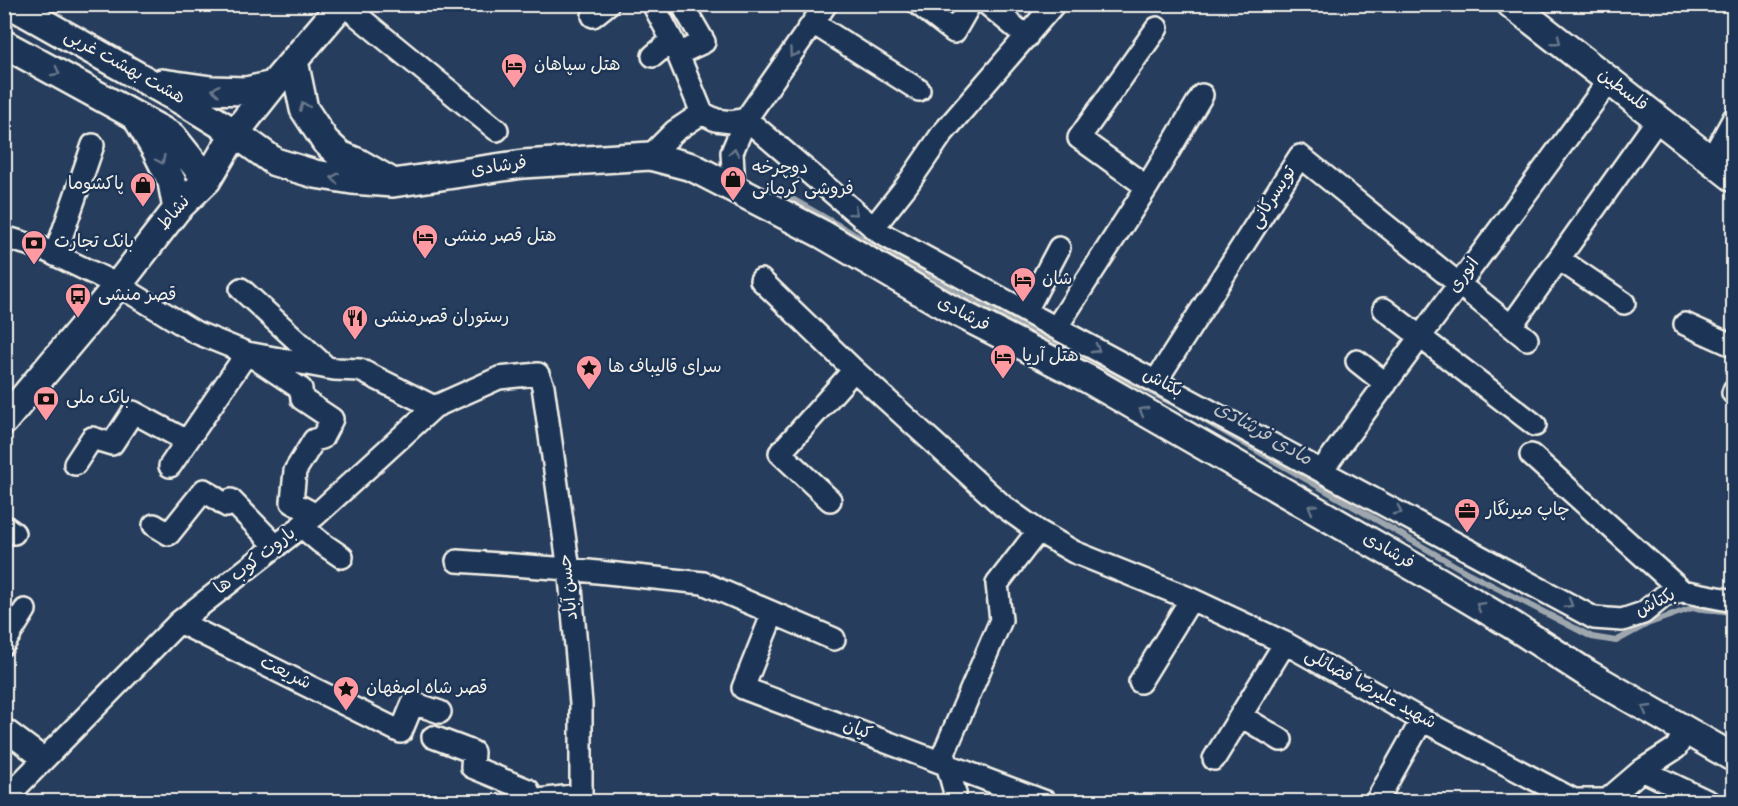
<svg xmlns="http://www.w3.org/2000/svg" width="1738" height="806" viewBox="0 0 1738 806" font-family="'Gochi Hand','Playpen Sans Arabic',sans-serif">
<rect width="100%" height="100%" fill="#263d5d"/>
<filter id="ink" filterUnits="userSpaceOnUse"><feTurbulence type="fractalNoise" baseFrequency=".0167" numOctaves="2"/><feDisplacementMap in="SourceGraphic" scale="12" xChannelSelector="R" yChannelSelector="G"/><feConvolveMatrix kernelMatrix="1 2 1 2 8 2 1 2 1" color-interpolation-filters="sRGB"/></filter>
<g filter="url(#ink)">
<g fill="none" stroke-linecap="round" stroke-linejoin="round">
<path stroke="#9fa7ae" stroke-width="6" d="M782,193l184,105 224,114 278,161 124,64 24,4 31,-17 45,-16 32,3 10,4"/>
<g stroke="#f4f1e8" stroke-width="26">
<path id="minor" d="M343,4l154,126
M653,4l19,36 30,73 14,7 15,2 15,-3
M918,4l36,28 16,-28
M987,4l40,33
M593,16l15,-12
M813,23l106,67
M678,54l26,-12 -22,-38
M653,56l19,-16
M746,119l134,114 714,385 28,2 21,-7 21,-17 18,-5 52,10
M650,156l25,-25 27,-18
M1711,160l23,-42
M1147,187l-68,-49 78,-110
M734,188l-2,-36 14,-33 80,-115
M873,228l34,-43 35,-51 112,-130
M4,237l37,11 77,37 77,47 52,21 87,16 26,1 74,37
M55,255l38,-110
M1559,259l65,44
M761,280l93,90 149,136 35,25 36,21 117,47 94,44 137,77 152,80h33l35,-30 34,-22 9,-16
M241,289l86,79
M1384,309l151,116
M1026,311l33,-63
M1685,324l49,22
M1511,326l147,-207
M1056,328l91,-141 55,-92
M1357,361l29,23
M1156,381l144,-225 227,183
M1733,393l1,-3
M1531,455l151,136
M75,464l17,-26 20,6 21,-32 54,29
M170,466l77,-113 54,36 1,10 30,20 -10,19 -8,2 -19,31 -3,31 24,13
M1322,470l287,-389
M830,500l-50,-47 74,-83
M154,525l15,9 35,-44 23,16 4,-6 45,46
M4,526l10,7
M301,526l19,16 22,15
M457,561l112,8 134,14 131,56
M773,613l-30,75 303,114
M179,622l222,110 12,-29 27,9
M4,644l21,-34
M1140,682l51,-83
M1241,716l40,24
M4,729l40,30
M433,737l40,15 -1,15 56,23 2,11 51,-6
M1214,759l71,-116
M1642,770l67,32
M4,800l175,-178 137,-107 118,-108 65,-29 39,-4 5,12 27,191 11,127v91l-3,7
M951,802l4,-9 -11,-40 57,-133 -4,-36 41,-53
M1376,802l46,-82"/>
</g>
<g stroke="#f4f1e8" stroke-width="32">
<path id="major" d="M10,4l181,102 44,27 40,29 40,12 37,6 41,3 130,-19 127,-8 42,11 130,67 127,74 139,71 352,203 72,43 76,49 146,84
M1511,4l223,174
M4,44l168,92 35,44
M294,61l10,48 21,32 15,14 19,8 31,18
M162,83l49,7 35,1 27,-6
M137,118l19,32 16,32 5,27
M4,421l114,-136 59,-76 30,-29 28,-47 38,-48 69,-81"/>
</g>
<use href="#minor" stroke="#1d3557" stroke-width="21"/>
<use href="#major" stroke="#1d3557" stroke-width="27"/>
</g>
<defs><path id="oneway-chevron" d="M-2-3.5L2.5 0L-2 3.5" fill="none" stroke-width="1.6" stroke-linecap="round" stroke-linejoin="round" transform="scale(1.5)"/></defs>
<g stroke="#68778a">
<use href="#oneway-chevron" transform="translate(1557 41) rotate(38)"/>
<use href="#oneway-chevron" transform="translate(793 53) rotate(125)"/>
<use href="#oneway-chevron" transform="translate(56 72) rotate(28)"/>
<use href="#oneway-chevron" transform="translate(216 90) rotate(-176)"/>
<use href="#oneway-chevron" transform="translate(304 106) rotate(-111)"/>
<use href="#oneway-chevron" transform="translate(734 152) rotate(-81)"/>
<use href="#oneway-chevron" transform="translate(161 160) rotate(65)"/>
<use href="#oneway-chevron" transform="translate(335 178) rotate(-171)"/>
<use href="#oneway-chevron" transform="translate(854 212) rotate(40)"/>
<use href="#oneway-chevron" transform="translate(1096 349) rotate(28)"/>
<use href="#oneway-chevron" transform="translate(1143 411) rotate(-150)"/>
<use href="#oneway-chevron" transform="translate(1312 508) rotate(-150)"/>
<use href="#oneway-chevron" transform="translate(1398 511) rotate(28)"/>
<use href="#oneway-chevron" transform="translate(1569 604) rotate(30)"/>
<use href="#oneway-chevron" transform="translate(1480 606) rotate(-149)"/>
<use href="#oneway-chevron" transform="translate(1646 709) rotate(-150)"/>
</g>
</g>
<defs>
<g id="hotel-pin" transform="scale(1.35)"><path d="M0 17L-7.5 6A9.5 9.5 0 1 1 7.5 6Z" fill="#ff9aa2" stroke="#1d3557"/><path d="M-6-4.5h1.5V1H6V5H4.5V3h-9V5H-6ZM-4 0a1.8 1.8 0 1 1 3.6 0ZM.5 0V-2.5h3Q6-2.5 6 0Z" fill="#111"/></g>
<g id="shop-pin" transform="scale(1.35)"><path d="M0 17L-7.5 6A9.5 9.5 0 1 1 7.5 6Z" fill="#ff9aa2" stroke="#1d3557"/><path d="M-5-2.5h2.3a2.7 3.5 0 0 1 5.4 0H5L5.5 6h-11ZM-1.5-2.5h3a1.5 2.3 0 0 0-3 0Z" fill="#111"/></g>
<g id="bank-pin" transform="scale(1.35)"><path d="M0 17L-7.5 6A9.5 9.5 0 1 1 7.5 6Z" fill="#ff9aa2" stroke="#1d3557"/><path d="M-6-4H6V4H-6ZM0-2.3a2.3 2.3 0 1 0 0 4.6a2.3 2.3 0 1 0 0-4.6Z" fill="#111"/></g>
<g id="bus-pin" transform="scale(1.35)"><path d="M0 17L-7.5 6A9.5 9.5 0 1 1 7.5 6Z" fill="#ff9aa2" stroke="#1d3557"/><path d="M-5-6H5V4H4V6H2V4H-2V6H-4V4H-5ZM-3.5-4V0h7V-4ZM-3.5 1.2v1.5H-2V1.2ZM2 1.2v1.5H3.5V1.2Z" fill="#111"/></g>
<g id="restaurant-pin" transform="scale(1.35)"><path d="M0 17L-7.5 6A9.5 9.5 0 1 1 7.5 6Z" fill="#ff9aa2" stroke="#1d3557"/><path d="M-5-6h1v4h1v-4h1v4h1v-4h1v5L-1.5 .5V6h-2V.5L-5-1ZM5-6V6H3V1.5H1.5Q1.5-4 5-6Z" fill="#111"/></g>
<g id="sight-pin" transform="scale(1.35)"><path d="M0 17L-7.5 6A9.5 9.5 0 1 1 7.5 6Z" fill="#ff9aa2" stroke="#1d3557"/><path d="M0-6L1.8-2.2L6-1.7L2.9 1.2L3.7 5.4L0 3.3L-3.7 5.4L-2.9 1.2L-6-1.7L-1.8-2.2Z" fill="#111"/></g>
<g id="office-pin" transform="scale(1.35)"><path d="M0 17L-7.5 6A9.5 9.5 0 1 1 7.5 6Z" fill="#ff9aa2" stroke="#1d3557"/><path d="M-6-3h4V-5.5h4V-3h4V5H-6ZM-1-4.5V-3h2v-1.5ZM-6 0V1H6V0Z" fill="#111"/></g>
</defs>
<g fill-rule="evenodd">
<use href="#hotel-pin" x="514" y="66"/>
<use href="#shop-pin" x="733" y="179"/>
<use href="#shop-pin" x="143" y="185"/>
<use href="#hotel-pin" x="425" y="237"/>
<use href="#bank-pin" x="34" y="243"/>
<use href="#hotel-pin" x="1023" y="280"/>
<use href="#bus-pin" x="78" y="296"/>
<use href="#restaurant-pin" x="355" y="318"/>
<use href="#hotel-pin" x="1003" y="357"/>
<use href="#sight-pin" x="589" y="368"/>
<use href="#bank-pin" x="46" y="399"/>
<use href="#office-pin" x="1467" y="511"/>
<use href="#sight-pin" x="346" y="689"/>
</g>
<g text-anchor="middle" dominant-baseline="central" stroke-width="5" stroke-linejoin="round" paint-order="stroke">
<g font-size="18" fill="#f4f1e8" stroke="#1d3557" text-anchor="start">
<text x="534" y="66">هتل سپاهان</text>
<text x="752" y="169">دوچرخه<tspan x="752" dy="21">فروشی کرمانی</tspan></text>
<text x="124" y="185" text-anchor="end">پاکشوما</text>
<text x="444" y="237">هتل قصر منشی</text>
<text x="54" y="243">بانک تجارت</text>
<text x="1042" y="280">شان</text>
<text x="98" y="296">قصر منشی</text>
<text x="374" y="318">رستوران قصرمنشی</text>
<text x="1022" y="357">هتل آریا</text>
<text x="608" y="368">سرای قالیباف ها</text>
<text x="66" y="399">بانک ملی</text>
<text x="1486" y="511">چاپ میرنگار</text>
<text x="366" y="689">قصر شاه اصفهان</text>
</g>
<g font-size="18" fill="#f4f1e8" stroke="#1d3557">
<text transform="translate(124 68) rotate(29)">هشت بهشت غربی</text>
<text transform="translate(1622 91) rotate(38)">فلسطین</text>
<text transform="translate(499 168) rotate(-8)">فرشادی</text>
<text transform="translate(1274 198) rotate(-57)">تویسرکانی</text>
<text transform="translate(175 214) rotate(-49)">نشاط</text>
<text transform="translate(1465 276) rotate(-54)">انوری</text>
<text transform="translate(963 315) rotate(28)">فرشادی</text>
<text transform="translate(1162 384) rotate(28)">بکتاش</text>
<text transform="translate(1388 552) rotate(30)">فرشادی</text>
<text transform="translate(256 562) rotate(-38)">باروت کوب ها</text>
<text transform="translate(570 587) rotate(-96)">حسن آباد</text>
<text transform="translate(1656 604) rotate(-26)">بکتاش</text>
<text transform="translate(285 674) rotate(26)">شریعت</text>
<text transform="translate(1370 690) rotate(29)">شهید علیرضا فضائلی</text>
<text transform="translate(857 731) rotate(21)">کیان</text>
</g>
<g font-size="20" font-style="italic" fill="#bcbfc2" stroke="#1d3557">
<text transform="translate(1262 435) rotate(30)">مادی فرشادی</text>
</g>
</g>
<rect width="1738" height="806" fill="none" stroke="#1d3557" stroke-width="24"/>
<rect x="12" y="12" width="1714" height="782" fill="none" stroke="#f4f1e8" stroke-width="2" filter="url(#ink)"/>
</svg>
